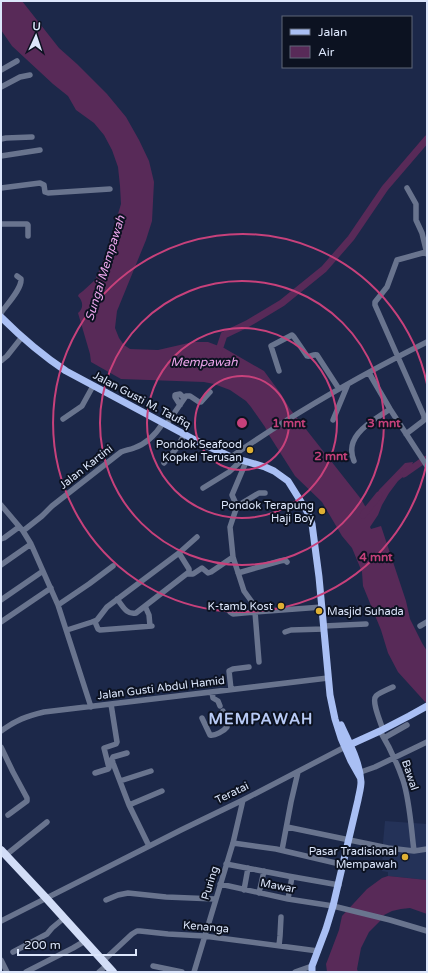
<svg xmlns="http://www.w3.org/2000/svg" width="428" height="973" viewBox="0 0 428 973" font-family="'Varela Round',sans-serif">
<rect width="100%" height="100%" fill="#1c2849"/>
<path fill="#243258" d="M385,821l42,3v56l-39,-4v-4l-6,-1 1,-28z"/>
<path fill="#582a58" d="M1,1h21l37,47 18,16 30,30 19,23 13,23 10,21 5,21 -2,39 -6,19 -29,71 -2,17 4,10 5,7 6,4 28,1 35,-8h15l16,6 40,23 17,23 9,15 71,90 4,7 4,4 2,-1 2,-4 6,-15 26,-27 8,-1 -3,9 -12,10 -9,12 -7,12 -4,10 -8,12 1,2 10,-3 25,75 4,18 12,24 5,8v53l-29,-32 -10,-19 -7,-23 -18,-44 -1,-14 -10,-24 -10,-12 -20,-34 -27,-26 -26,-41 -4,-8 -14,-20 -5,-6 -16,-11 -16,-6 -10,-2 -83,-3 -30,-17 -1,-8 -12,-41c6,-5 5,-12 0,-17l1,-2 4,-3 12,-11 11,-26 15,-50 -1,-18 -2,-19 -6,-17 -8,-15 -10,-12 -18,-13 -8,-14 -15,-12 -41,-38 -11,-16z
M388,876l39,4v34l-17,-6 -9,1 -9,2 -8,4 -4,6 -11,11 -8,16 -4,21 1,3h-31l-1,-8 2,-5 11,-29 3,-14 25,-27 15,-11z"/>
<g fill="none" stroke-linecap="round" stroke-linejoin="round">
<path stroke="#582a58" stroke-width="7" d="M217,356l7,-21 23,-11 35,-21 42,-34 27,-31 34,-50 42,-49
M404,474l20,-14 3,-1
M363,515l16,-20"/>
<path stroke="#69748e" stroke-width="5.5" d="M1,70l16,-9
M1,87l19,-10 10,-2
M1,139l5,-1 26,-1
M1,156l39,-6
M1,188l39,-5 4,2 1,7 3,1 62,-4
M407,188l9,16v16l6,13 5,21
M1,224h26l1,1v11
M1,313c6,-9 21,-24 20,-34l-4,-3
M1,361l6,-5 15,-19
M279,371l-8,-25 21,-11 2,2 13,19c3,1 6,-2 10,-1l22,34
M369,373l21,36 37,57
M180,405l-5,-8v-2l5,-1 4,4
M63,419l19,-13 11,-20
M333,420l15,-36
M166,425l20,-29h4l9,6h2l9,-10
M406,434l17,-13 1,-1v-4l-49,-111v-3l12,-15 10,-27 29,-8
M231,457c62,-43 128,-81 196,-115
M354,461c-11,-26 19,-40 36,-52
M246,462l-14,33 5,11 -7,21 3,30 11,34 8,11 3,10 67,-5
M164,463l12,-14 8,-14
M203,488l26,-16 13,-12
M1,505l22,26 8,13 27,61 33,102
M237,506l22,-13h6
M23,531l19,-15 10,-10 69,-54c4,-2 8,-2 13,-4 12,-4 22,-14 29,-25
M1,539l3,-1 15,-11
M1,565l30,-21
M238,573l42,-12 5,-1 2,2
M188,574h5l9,-6 6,5 3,-1 22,-15
M117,599c6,7 9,16 19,14l53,-41v-3l-10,-16
M1,600l42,-29
M58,605l31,-21 24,-18
M145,606l4,9 1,11
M230,607v5l3,2 22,-2 4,50
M1,622l50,-34
M95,622l3,7 2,1 52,-4
M324,626l42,-2
M420,626l7,-4
M67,630l25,-8 5,-2 10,-13 72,-54 18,-16
M285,632l6,-2 33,-1
M231,689l-2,-18 4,-2 16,-2
M212,692l1,6 5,3 2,5
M202,718l8,17c5,1 14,-4 17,-8v-6l-4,-10
M383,730c-2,-7 -12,-29 -7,-34 4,-4 11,-6 17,-9
M1,731c15,-11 26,-15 43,-19l284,-34
M380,731c9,15 17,32 23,49 7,22 8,47 11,71
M384,738l23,-13
M1,747l12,25 14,26v3l-19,14
M127,753l-14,4 -1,2 1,4 16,42 20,41
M95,773l13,-4 1,-1 -5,-20 12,-4 1,-2 -6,-38
M358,773l17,-6 52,-25
M120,781l31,-10
M129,805l33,-14
M287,827l101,21 26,3 13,-2
M233,843l43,6 68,16
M282,850l9,-48 7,-30
M6,855l41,-33
M226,864l62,12 51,9
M220,884l68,15 45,7 57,14 37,11
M244,890l4,-22
M259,893l5,-22
M288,899l4,-22
M106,900l12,-5 10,-2 38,4 49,2
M1,921l180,-91 62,-30 102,-53
M279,946l1,-10 1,-19
M13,952l34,-18 5,-6 12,-10
M1,960l6,12
M103,961l29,-27 5,-3h3l28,3 36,2 114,15
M153,966l29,6
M26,972l47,-24 12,-7
M99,972l8,-7
M194,972l39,-129 10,-43
M295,972l17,-6"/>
<path stroke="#a9bff4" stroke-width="7" d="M1,317c20,20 41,38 65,54l129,69 36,17 34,10 9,4 14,10 20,32 4,11 7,53 11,118 5,24 6,19 10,23 9,16
M347,746l33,-15 29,-15 18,-10
M312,972v-6l14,-37 7,-23 25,-106c1,-6 3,-12 3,-18 -1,-20 -12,-39 -20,-57"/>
<path stroke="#d2ddf7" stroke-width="8" d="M1,850l45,48 67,74"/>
</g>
<g fill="none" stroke="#c7417b" stroke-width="2">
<circle cx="242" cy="423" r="47"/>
<circle cx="242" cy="423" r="95"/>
<circle cx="242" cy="423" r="142"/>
<path d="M427 462A189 189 0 1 1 427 384"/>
</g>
<g fill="#dfb033" stroke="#0c1221" stroke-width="1.5">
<circle cx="250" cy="450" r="4"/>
<circle cx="322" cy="511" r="4"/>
<circle cx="281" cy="606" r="4"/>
<circle cx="319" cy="611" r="4"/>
<circle cx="405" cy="857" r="4"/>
</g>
<g text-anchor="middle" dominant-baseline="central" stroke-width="4" stroke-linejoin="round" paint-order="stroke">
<g font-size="11" fill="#dce6fb" stroke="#0c1221">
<text transform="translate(142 400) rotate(28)">Jalan Gusti M. Taufiq</text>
<text transform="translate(86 467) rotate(-38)">Jalan Kartini</text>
<text transform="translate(161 688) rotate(-7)">Jalan Gusti Abdul Hamid</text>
<text transform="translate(410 775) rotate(72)">Bawal</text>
<text transform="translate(232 793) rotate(-26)">Teratai</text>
<text transform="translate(210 883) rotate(-73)">Puring</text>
<text transform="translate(278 886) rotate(11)">Mawar</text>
<text transform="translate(206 927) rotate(5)">Kenanga</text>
</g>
<g font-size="11" fill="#dce6fb" stroke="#0c1221" text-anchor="end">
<text x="242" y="444">Pondok Seafood<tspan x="242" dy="13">Kopkel Terusan</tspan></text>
<text x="314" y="505">Pondok Terapung<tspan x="314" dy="13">Haji Boy</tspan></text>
<text x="273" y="606">K-tamb Kost</text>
<text x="327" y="611" text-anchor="start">Masjid Suhada</text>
<text x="397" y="851">Pasar Tradisional<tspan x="397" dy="13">Mempawah</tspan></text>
</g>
<g font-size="12" font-style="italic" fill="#eca5eb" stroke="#0c1221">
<text transform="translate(105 268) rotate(-73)">Sungai Mempawah</text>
<text x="204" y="362">Mempawah</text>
</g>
<g font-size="15" font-weight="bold" letter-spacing="1" fill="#b8caf5" stroke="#0c1221">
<text x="261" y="719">MEMPAWAH</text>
</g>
</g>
<circle cx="242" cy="423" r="6" fill="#c7417b" stroke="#0c1221" stroke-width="2"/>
<g font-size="12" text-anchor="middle" font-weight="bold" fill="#c7417b" stroke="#0c1221" stroke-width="4" stroke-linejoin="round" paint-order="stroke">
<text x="289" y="427">1 mnt</text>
<text x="384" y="427">3 mnt</text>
<text x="331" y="460">2 mnt</text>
<text x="376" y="561">4 mnt</text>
</g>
<rect width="428" height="973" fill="none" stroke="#dce6fb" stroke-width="4"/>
<rect x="282" y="16" width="130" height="52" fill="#0c1221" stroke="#5f6778"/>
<rect x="290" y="29" width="20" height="6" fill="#a9bff4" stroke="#5f6778"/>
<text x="318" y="36" font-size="12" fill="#dce6fb">Jalan</text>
<rect x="290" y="46" width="20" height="12" fill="#582a58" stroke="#5f6778"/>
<text x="318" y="56" font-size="12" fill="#dce6fb">Air</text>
<g transform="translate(36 36) rotate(3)" stroke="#0c1221" stroke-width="3" paint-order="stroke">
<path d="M0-3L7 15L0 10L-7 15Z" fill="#dce6fb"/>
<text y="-6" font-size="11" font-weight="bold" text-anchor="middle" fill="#dce6fb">U</text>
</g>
<path d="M18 949v6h118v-6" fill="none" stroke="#dce6fb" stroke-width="2"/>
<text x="24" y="949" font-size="12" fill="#dce6fb" stroke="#0c1221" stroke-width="3" paint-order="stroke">200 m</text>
</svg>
